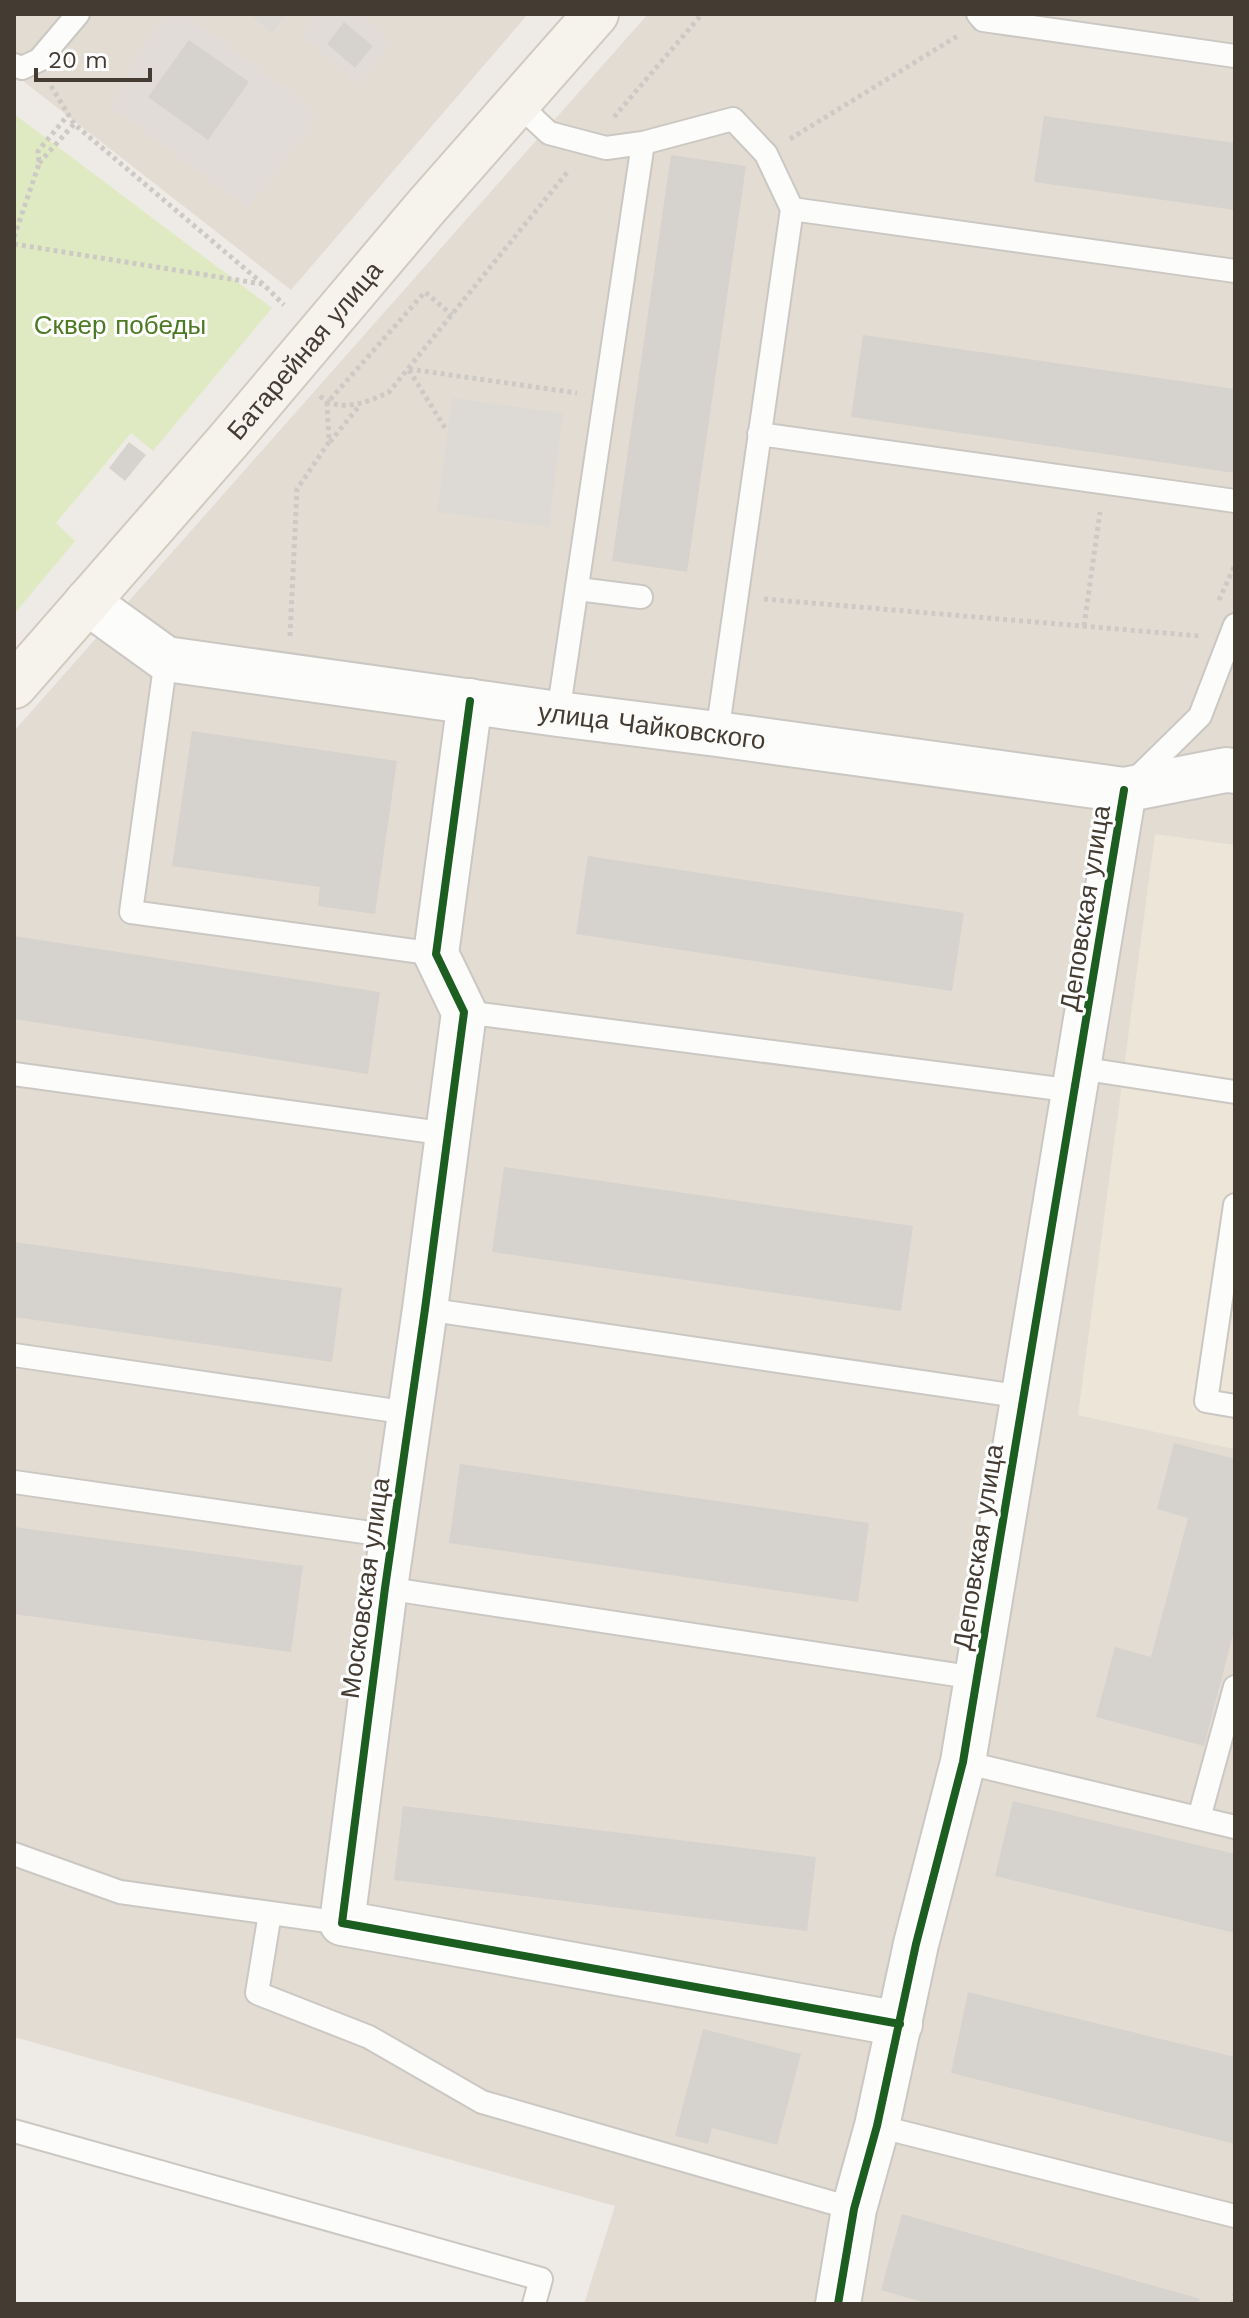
<svg xmlns="http://www.w3.org/2000/svg" width="1249" height="2318" viewBox="0 0 1249 2318" font-family="'Work Sans',sans-serif">
<rect width="100%" height="100%" fill="#eeebe6"/>
<path fill="#e3dcd3" d="M14,14h514l-237,276 -277,-216z
M648,14h587v831l-156,570 156,34v855h-651l31,-98 -601,-169v-1306z"/>
<path fill="#e1dcd7" d="M171,14h14l126,93 -1,20 -63,81 -136,-100 40,-76z
M318,14h42l32,29 -35,41 -56,-50z"/>
<path fill="#ede5d7" d="M1155,834l80,11v604l-157,-34z"/>
<path fill="#dfeac3" d="M14,114l258,194 -119,143 -22,-18 -75,90 19,18 -61,73z"/>
<path fill="#dddad6" d="M248,14h40l-16,19z
M452,398l111,15 -14,114 -112,-15z"/>
<path fill="#d6d2cd" d="M344,22l29,24 -18,22 -28,-24z
M189,40l60,42 -41,58 -60,-43z
M1044,116l191,27v67l-201,-28z
M671,155l75,11 -59,406 -75,-11z
M863,335l372,54v84l-384,-56z
M129,442l17,13 -21,26 -16,-13z
M192,731l205,30 -22,153 -57,-8 2,-19 -148,-21z
M588,856l376,57 -12,78 -376,-57z
M14,936l366,56 -12,82 -354,-55z
M504,1167l409,59 -12,85 -409,-59z
M14,1242l328,46 -10,74 -318,-45z
M1174,1443l61,16v168l-31,119 -108,-29 19,-70 36,10 37,-139 -31,-9z
M460,1464l409,59 -11,79 -409,-59z
M14,1527l289,39 -12,86 -277,-38z
M1013,1801l222,53v79l-240,-57z
M403,1806l413,51 -9,74 -413,-51z
M968,1992l267,65v87l-284,-71z
M703,2029l98,25 -24,91 -65,-17 -4,16 -33,-8z
M902,2214l298,85 -2,5h-269l-48,-14z"/>
<g fill="none" stroke-linecap="round" stroke-linejoin="round">
<g stroke="#cbc7c2" stroke-width="26">
<path id="lane" d="M978,14l5,6 252,36
M14,65l8,3 17,-8 39,-46
M518,104l31,29 57,15 37,-5 90,-24 33,35 26,55 -75,525
M792,209l443,62
M759,434l476,67
M578,589l63,8
M166,659l-35,253 305,42
M558,714l85,-571
M1133,782l67,-66 35,-91
M464,1012l611,79
M1079,1068l156,24
M14,1074l434,60
M1235,1205l-29,196 29,5
M425,1309l599,88
M14,1355l395,58
M14,1482l378,54
M385,1588l592,90
M963,1762l272,65
M1199,1818l36,-131
M14,1854l106,38 222,31
M270,1913l-13,80 112,44 113,65 372,107
M877,2126l358,90
M14,2131l527,148 -7,25"/>
</g>
<g stroke="#cbc7c2" stroke-width="48">
<g id="street">
<path id="s1" d="M87,602l79,57 392,55 159,20 407,56 102,-20 9,1"/>
<path d="M470,701l-34,253 28,58 -39,297 -40,279 -43,335 558,101"/>
<path d="M838,2304l16,-95 23,-83 39,-182 47,-182 161,-972"/>
</g>
</g>
<g stroke="#d1cabf" stroke-width="48">
<g id="secondary">
<path id="s2" d="M14,686l215,-246 197,-233 170,-193"/>
</g>
</g>
<path stroke="#cdcac6" stroke-width="5" stroke-dasharray="4 4" stroke-linecap="butt" d="M51,86l23,38 189,160 21,21
M614,117l88,-103
M790,139l169,-104
M39,163l35,-39
M14,237l25,-73 -1,-13 30,-36
M14,244l248,40
M409,369l168,24
M409,370l38,61
M320,396c20,18 48,6 69,-4l180,-222
M330,442l29,-36
M764,599l436,37
M1219,600l16,-35
M1084,626l16,-114
M290,636l7,-147 32,-47 -2,-39 98,-111 27,23
M1232,2304l3,-10"/>
<use href="#lane" stroke="#fcfcfb" stroke-width="22"/>
<use href="#street" stroke="#fcfcfb" stroke-width="44"/>
<use href="#secondary" stroke="#f6f2ec" stroke-width="44"/>
<g stroke="#fff" stroke-width="13">
<path id="cycleway" d="M470,701l-34,253 28,58 -39,297 -40,279 -43,335 558,101
M838,2304l16,-95 23,-83 39,-182 47,-182 161,-972"/>
</g>
<use href="#cycleway" stroke="#1b5e20" stroke-width="8"/>
</g>
<g text-anchor="middle" dominant-baseline="central" stroke-width="6" stroke-linejoin="round" paint-order="stroke">
<g font-size="26" fill="#4c7923" stroke="#fff">
<text x="120" y="325">Сквер победы</text>
</g>
<g font-size="26" fill="#443b32" stroke="#fff">
<text stroke="none"><textPath href="#s2" startOffset="444">Батарейная улица</textPath></text>
<text stroke="none"><textPath href="#s1" startOffset="588">улица Чайковского</textPath></text>
<text transform="translate(1085 908) rotate(-81)">Деповская улица</text>
<text transform="translate(978 1547) rotate(-81)">Деповская улица</text>
<text transform="translate(365 1588) rotate(-82)">Московская улица</text>
</g>
</g>
<rect width="1249" height="2318" fill="none" stroke="#443b32" stroke-width="32"/>
<path d="M36 68v12h114v-12" fill="none" stroke="#443b32" stroke-width="4"/>
<text x="48" y="68" font-size="24" fill="#443b32" stroke="#ffffff" stroke-width="6" paint-order="stroke">20 m</text>
</svg>
